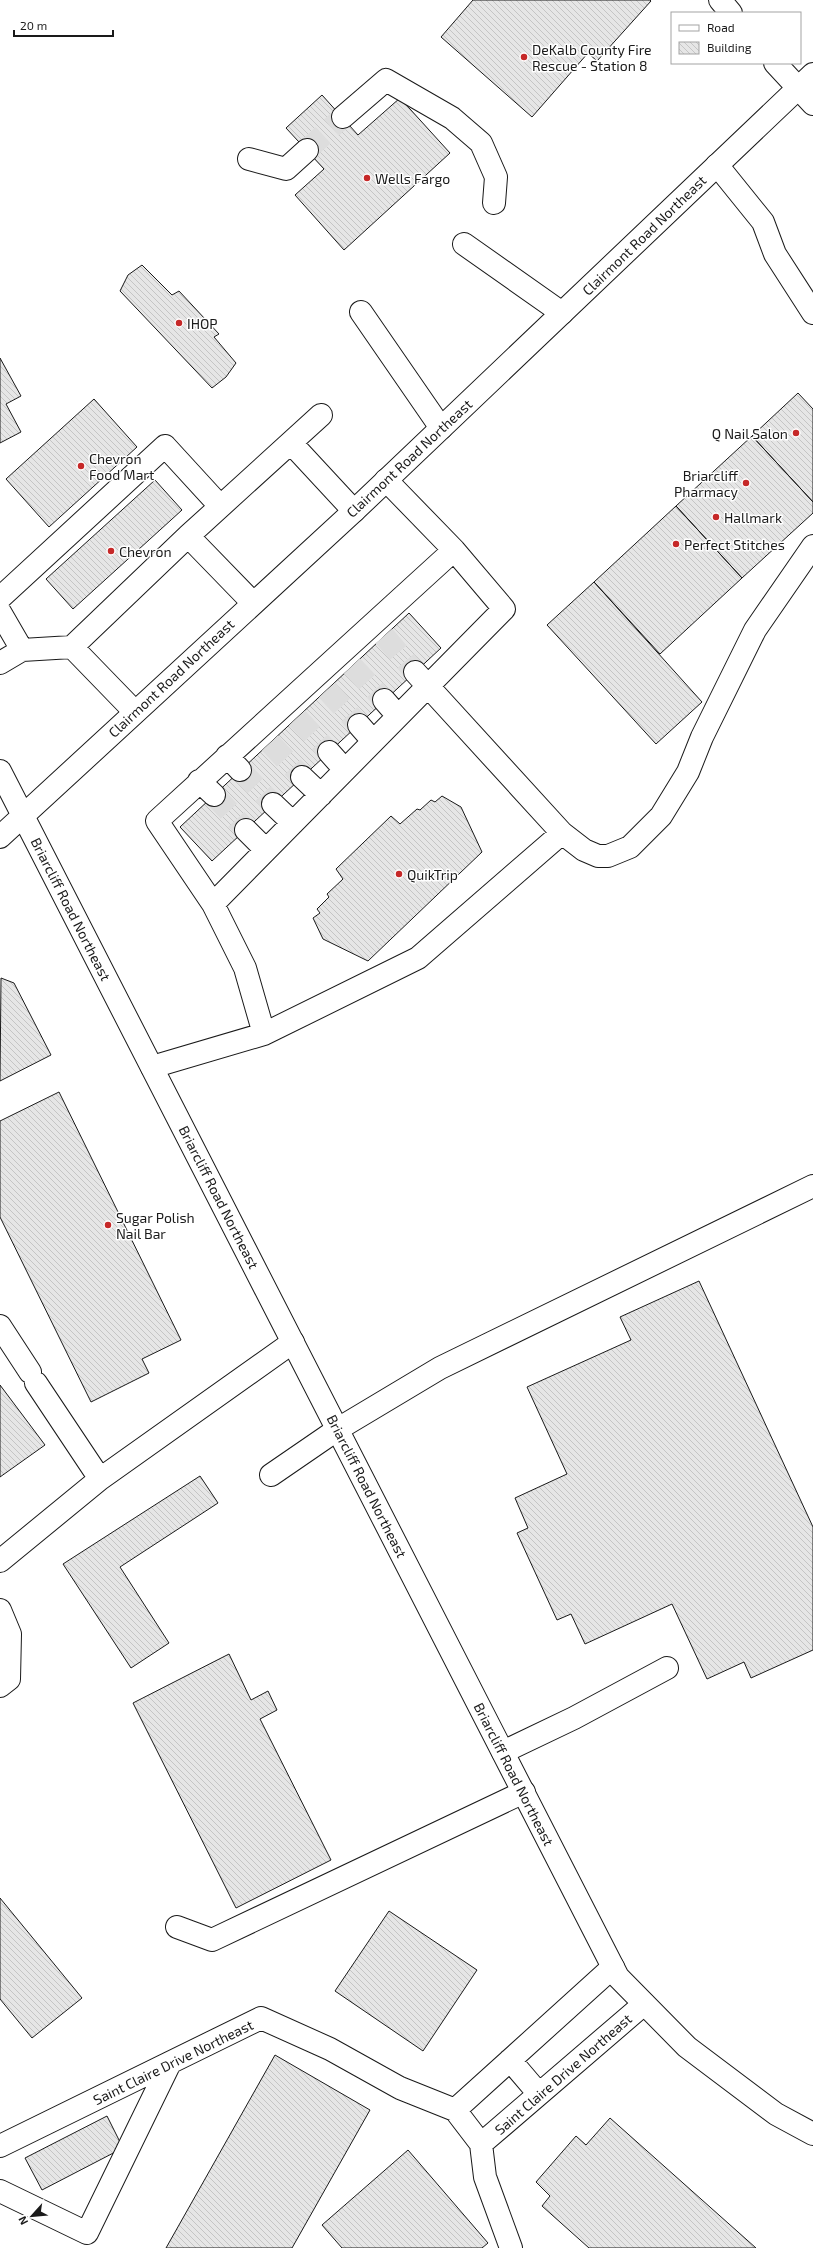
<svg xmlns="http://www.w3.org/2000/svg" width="813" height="2248" viewBox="0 0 813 2248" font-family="'Exo 2',sans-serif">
<defs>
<pattern id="building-back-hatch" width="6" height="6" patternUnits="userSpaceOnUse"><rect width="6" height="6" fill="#e6e6e6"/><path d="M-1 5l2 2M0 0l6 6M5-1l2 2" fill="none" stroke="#c5c5c5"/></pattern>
</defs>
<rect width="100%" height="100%" fill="#fff"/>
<path fill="url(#building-back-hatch)" stroke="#1a1a1a" d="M473,0h177l1,1 -54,60 -9,-8 -56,64 -91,-80z
M322,95l36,40 42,-37 50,55 -106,97 -49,-55 29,-26 -38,-41z
M142,265l30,30 7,-4 40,43 -5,3 22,26 -10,14 -14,11 -92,-97 8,-16z
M0,358l21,38 -15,8 15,28 -21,11z
M798,393l15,16v93l-61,-66z
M94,399l43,48 -88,80 -43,-48z
M752,436l61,66v11l-71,65 -66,-72z
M155,480l27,30 -109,99 -27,-30z
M676,506l66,72 -82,76 -66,-72z
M594,582l108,120 -46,42 -109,-119z
M409,613l32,35 -229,213 -32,-34z
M442,796l19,11 21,45 -114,109 -45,-22 -10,-21 7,-5 -3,-4 12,-12 -2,-3 16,-15 -7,-10 55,-53 9,8 17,-15 3,1 11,-10 4,2z
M1,978l13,5 37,72 -51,26z
M59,1092l122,248 -39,19 7,14 -58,29 -91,-185v-96z
M699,1281l114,246v123l-62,28 -7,-16 -37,17 -35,-75 -87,40 -14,-30 -14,6 -40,-87 11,-5 -13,-30 52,-24 -40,-87 104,-47 -11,-23z
M0,1385l45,60 -45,32z
M200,1476l18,27 -98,64 49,76 -38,25 -68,-104z
M229,1654l22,46 17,-9 9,19 -17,9 71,141 -95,48 -103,-205z
M0,1898l82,100 -50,40 -32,-39z
M389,1911l88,59 -54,81 -88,-60z
M275,2055l95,55 -78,138h-126z
M107,2116l16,32 -81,42 -17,-32z
M610,2118l146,130h-167l-47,-42 8,-10 -14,-14 40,-46 10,9z
M408,2150l80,93 -6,5h-140l-20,-23z"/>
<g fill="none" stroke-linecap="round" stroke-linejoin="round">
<path stroke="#ddd" stroke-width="22" stroke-dasharray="22 11" stroke-linecap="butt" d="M307,150l36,-33
M384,636l31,36
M352,666l32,34
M327,690l32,35
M297,718l32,34
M270,743l32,34
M240,770l33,34
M214,795l32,35"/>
<g stroke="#1a1a1a" stroke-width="24">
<path id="minor" d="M720,0l11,13
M775,63l38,41
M343,117l43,-37 66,38 29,25 15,34 -2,26
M249,159l37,10 21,-19
M717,165l46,57 12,32 38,59
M464,244l98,69
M361,312l80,116
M291,443l63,68
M0,598l165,-152 55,60
M253,603l-65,-67 133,-121
M0,612l22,38
M0,663l22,-13 50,-3
M415,672l147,161 22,17 14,6h10l22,-9 31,-31 27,-44 14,-35 53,-107 58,-84
M384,700l14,16
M135,712l-63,-65 116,-111
M359,725l14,16
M329,752l16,18
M227,756l13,14
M302,777l19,18
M199,781l15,14
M273,804l20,19
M246,830l20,20
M213,904l291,-295 -50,-59 -68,-70
M264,1034l-19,-66 -32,-64 -56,-83 297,-271
M152,1067l112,-33 154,-76 144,-125
M0,1326l30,46
M36,1383l64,96
M271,1475l67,-46 102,-61 373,-182
M0,1561l100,-82 193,-137
M0,1610l10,24 -1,45 -9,7
M503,1752l71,-34 93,-50
M177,1927l35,13 312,-148
M510,2060l29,34
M455,2110l158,-143
M481,2144l163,-140
M0,2146l261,-128 69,31 70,39 55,22 26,34 4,33 26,71
M0,2191l87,42 83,-170"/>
</g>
<g stroke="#1a1a1a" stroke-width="24">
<path id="major" d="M0,771l618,1206 69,70 89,67 37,20
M0,837l354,-326 459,-437"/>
</g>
<use href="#minor" stroke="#fff" stroke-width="22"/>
<use href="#major" stroke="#fff" stroke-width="22"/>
</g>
<g fill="#c62828" stroke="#fff" stroke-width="1.5">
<circle cx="524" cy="57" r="4"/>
<circle cx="367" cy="178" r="4"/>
<circle cx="179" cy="323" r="4"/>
<circle cx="796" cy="433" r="4"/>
<circle cx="81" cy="466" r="4"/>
<circle cx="746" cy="483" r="4"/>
<circle cx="716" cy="517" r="4"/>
<circle cx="676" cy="544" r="4"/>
<circle cx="111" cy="551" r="4"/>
<circle cx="399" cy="874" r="4"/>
<circle cx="108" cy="1225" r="4"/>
</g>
<g text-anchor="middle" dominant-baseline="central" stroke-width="3" stroke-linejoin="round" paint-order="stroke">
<g font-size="14" fill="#1a1a1a" stroke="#fff" text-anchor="start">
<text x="532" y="49">DeKalb County Fire<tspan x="532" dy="16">Rescue - Station 8</tspan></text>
<text x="375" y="178">Wells Fargo</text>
<text x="187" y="323">IHOP</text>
<text x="788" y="433" text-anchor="end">Q Nail Salon</text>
<text x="89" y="458">Chevron<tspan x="89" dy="16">Food Mart</tspan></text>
<text x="738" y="475" text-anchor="end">Briarcliff<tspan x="738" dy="16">Pharmacy</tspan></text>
<text x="724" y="517">Hallmark</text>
<text x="684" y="544">Perfect Stitches</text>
<text x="119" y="551">Chevron</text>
<text x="407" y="874">QuikTrip</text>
<text x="116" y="1217">Sugar Polish<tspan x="116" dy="16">Nail Bar</tspan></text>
</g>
<g font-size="14" fill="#1a1a1a" stroke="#fff">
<text transform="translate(644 235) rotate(-44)">Clairmont Road Northeast</text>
<text transform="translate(409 458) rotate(-43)">Clairmont Road Northeast</text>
<text transform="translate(171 678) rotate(-43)">Clairmont Road Northeast</text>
<text transform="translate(71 909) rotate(63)">Briarcliff Road Northeast</text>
<text transform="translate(219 1197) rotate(63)">Briarcliff Road Northeast</text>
<text transform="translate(367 1486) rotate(63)">Briarcliff Road Northeast</text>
<text transform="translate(514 1774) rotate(63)">Briarcliff Road Northeast</text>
<text transform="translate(173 2062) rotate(-26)">Saint Claire Drive Northeast</text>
<text transform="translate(563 2074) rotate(-41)">Saint Claire Drive Northeast</text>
</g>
</g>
<rect x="671" y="12" width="130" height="52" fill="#ffffff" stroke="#a3a3a3"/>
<rect x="679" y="25" width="20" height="6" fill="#ffffff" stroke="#a3a3a3"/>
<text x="707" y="32" font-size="12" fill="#1a1a1a">Road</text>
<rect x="679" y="42" width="20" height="12" fill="url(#building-back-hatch)" stroke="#a3a3a3"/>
<text x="707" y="52" font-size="12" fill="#1a1a1a">Building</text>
<g transform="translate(32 2216) rotate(243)" stroke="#ffffff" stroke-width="3" paint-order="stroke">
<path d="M0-3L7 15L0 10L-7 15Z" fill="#1a1a1a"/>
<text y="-6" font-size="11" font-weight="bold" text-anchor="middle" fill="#1a1a1a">N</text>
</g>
<path d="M14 30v6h99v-6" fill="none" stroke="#1a1a1a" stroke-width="2"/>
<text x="20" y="30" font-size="12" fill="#1a1a1a" stroke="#ffffff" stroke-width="3" paint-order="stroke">20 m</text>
</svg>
